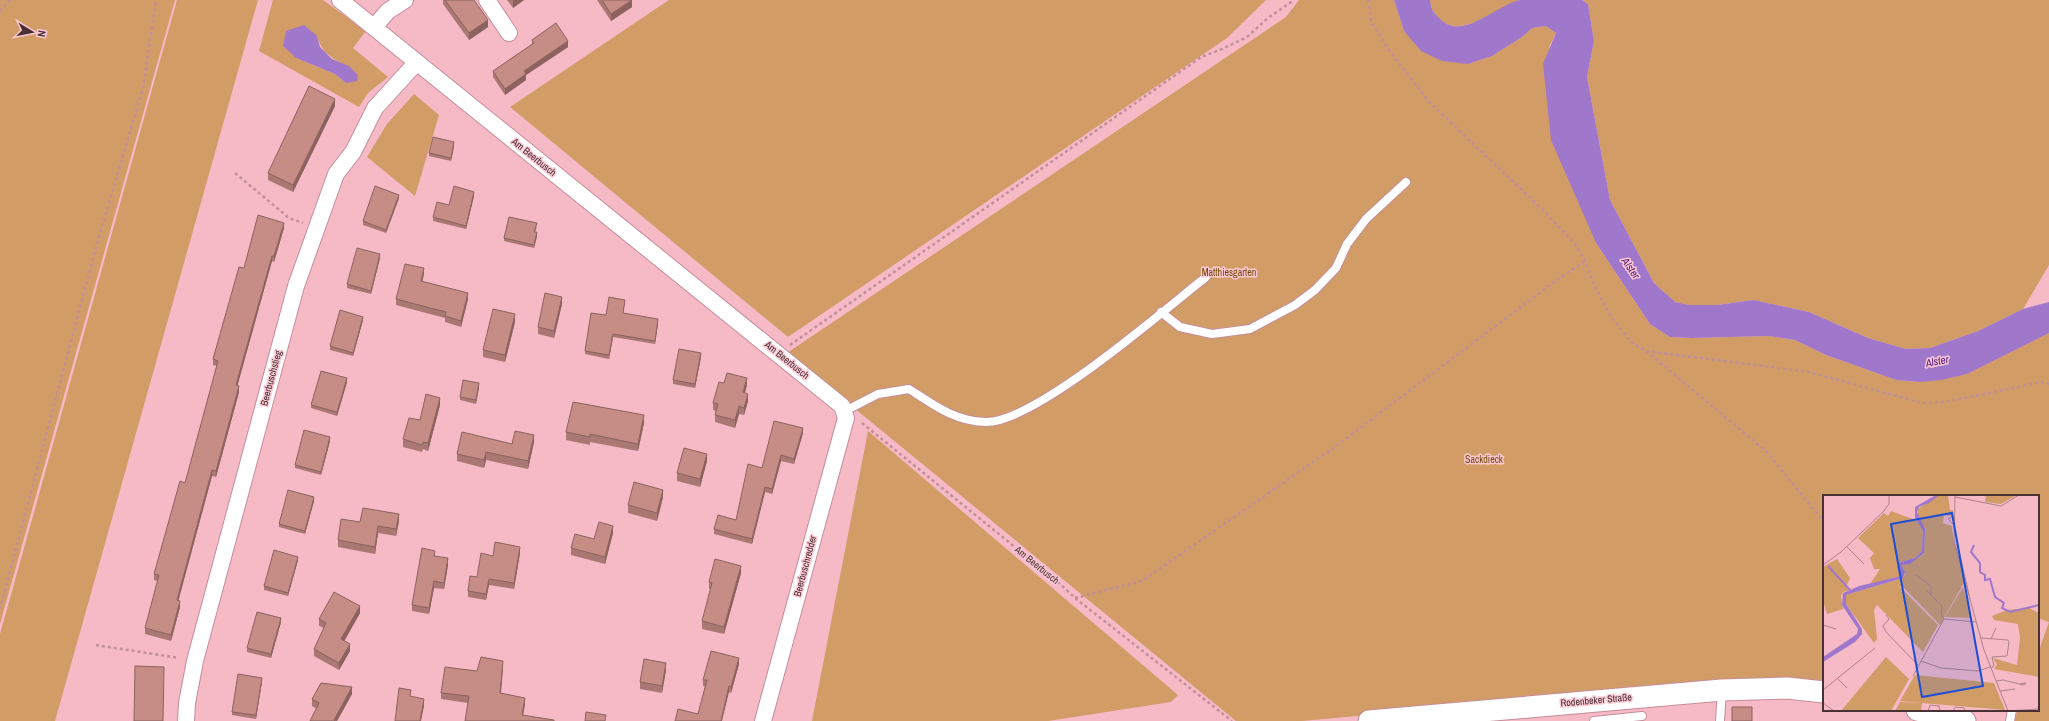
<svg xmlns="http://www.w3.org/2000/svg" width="2049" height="721" viewBox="0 0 2049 721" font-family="'Archivo Narrow',sans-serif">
<rect width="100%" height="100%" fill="#f6b9c6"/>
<path fill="#d29c67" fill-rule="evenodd" d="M0,0h175l-175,624z
M177,0h81l-203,721h-55v-87z
M273,0h50l43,31 -13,17 35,29 -20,16 -9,14 -100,-56zM317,36c7,25 25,23 41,39l-12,8 -11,-9 -39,-16z
M669,0h597l-39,38 -439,299 -278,-230z
M1299,0h95l10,31 64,33 24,-8 30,-19 10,-9 14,-2 10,7 -7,14 47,196 54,81 20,13 22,1 76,-2 27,4 31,15 70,25 24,2 47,-8 82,-41v388h-35l4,-11h20v-57l11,-31 -11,-4v-122h-214v185l-59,-3 -463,43h-66l-449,-368 499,-336z
M1430,0h89c-19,10 -61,39 -80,19 -6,-7 -8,-10 -9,-19z
M1582,0h467v265l-26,44 -45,22 -48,17 -24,1 -38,-11 -59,-26 -56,-12 -36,5h-28l-14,-3 -21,-19 -44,-83 -23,-123 7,-36 -6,-37z
M414,94l25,21 -24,81 -48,-39 20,-33z
M868,431l310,264 -7,7 -123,19h-236z"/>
<path fill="#a078cb" d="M1394,0h36c1,9 3,12 9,18 23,25 58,-14 81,-18 18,0 43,0 62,0l6,4 6,37 -7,36 23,123 44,83 21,19 14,3h28l36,-5 56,12 59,26 38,11 24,-1 48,-17 45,-22 26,-7v31l-82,41 -26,6 -21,2 -24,-2 -70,-25 -31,-15 -27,-4 -76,2 -22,-1 -20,-13 -54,-81 -45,-103 -8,-76 13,-31 -10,-7 -14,2 -10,9 -30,19 -24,8 -26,-3 -21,-10 -17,-20z
M304,25l13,11 3,11 12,12 17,7 9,9 -1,6 -11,2 -11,-9 -39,-16 -13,-12 3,-15z"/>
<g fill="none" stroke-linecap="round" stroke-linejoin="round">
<g stroke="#c68d99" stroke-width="10">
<path id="service" d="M1161,312l19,15 32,7 38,-5 45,-24 20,-15 21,-22 11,-24 19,-25 40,-37
M845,411l33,-17 31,-5c25,16 45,32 76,33 49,2 179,-112 221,-145
M1594,721l48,-5
M1720,721l2,-31
M2010,721l2,-11"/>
</g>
<g stroke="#c68d99" stroke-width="18">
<path id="minor" d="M340,0l502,406 4,12 -83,303
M487,0l22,33
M374,27l14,-16 17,-11
M186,721l1,-18 8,-42 101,-375 40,-112 17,-22 22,-44 42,-46"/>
</g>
<g stroke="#c68d99" stroke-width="23">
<path id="tertiary" d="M1917,710l48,11
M1369,721l353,-31 65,-2 37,4"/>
</g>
<path stroke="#c08f99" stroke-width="2.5" stroke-dasharray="3 3" stroke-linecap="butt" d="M1368,0l4,23 16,26 41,53 114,108 32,34 10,17 11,28 16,29 20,25 14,8 163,21 113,31 24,-1 95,-20 8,2
M0,11l10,-11
M235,173l54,45 14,5
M790,345l411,-288 19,-7 27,-13 21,-19 26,-18
M1646,351l120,100 58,71
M862,423l196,159 17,16 157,123
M1075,598l67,-17 190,-132 226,-170 27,-18
M0,609l96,-362 47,-159 13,-88
M96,645l83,13"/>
<use href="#service" stroke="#fff" stroke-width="8"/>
<use href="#minor" stroke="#fff" stroke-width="16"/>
<use href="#tertiary" stroke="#fff" stroke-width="21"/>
</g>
<path fill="#aa7873" d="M443,0h31l14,27 -19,13 -26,-36z
M507,0h17l-11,8z
M597,0h35v7l-21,14z
M532,40l36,7 -42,28v5l-21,15 -12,-18v-6l39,-27z
M335,106l-42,86 -25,-12v-7z
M454,146l-3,15 -22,-5v-3z
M474,196l-8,33 -33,-8v-4l16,-12z
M399,198l-13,35 -23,-8v-4z
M537,227l-2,5 2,4 -3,12 -30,-7v-3z
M284,228l-10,34 -2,-1 -35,125 2,6 -23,85 -4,-1 -34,124 2,7 -9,34 -26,-7v-6l13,-47 -4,-1v-6l31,-91 32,-117 -4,-1v-6l31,-91z
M380,258l-9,36 -24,-6v-4z
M424,274l-2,7 46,18 -7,28 -16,-5v-4l-49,-13v-6z
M625,303l-2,10 35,10 -3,21 -42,-7 -4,22 -24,-5v-3l21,-36z
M562,304l-8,34 -16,-4v-7z
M363,320l-10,36 -23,-6v-4z
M515,322l-10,40 -22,-5v-7z
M701,357l-6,31 -22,-4v-4z
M347,382l-10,34 -26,-8v-3z
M747,385l-2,8 3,8 -4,14 -5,-1 -4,14 -20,-6v-7l1,-4 -3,-1v-7z
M479,387l-3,17 -16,-4v-3z
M440,405l-12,46 -5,-2 -1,3 -19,-5v-8l17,-19z
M644,423l-6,28 -48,-9v3l-24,-5v-8z
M803,433l-9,31 -13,-3 -9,33 -7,-2 -13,52 -38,-10v-5l22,-9 26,-52z
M330,441l-9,34 -26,-7v-3z
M534,442l-6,27 -42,-9 -2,8 -27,-7v-7l55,-10z
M707,461l-7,26 -23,-6v-8z
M663,497l-6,24 -29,-8v-8z
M314,501l-9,33 -26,-7v-3z
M399,521l-3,15 -18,-3 -3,21 -37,-7v-7l22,-18z
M613,533l-8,31 -34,-9v-7l23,-9z
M520,553l-6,36 -25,-4 -3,15 -18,-3v-6l9,-14 16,-21z
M435,556l13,9 -4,24 -10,-1 -5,26 -17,-3v-6z
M298,560l-10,36 -24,-6v-4z
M741,573l-17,61 -22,-5v-8l9,-32h-2v-7z
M360,613l-16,28 6,10 -11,19 -25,-14v-7l10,-21 -5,-2v-7z
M281,622l-10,36 -24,-6v-4z
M739,664l-8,29 -2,-1 -31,22 7,-28h-2v-6z
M503,667l-2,27 24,10 -2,11 -58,6 3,-18 -27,-4v-6l36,-22z
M666,670l-4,23 -22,-4v-7z
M262,681l-6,38 -24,-4v-3z
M352,694l-15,27 -25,-15v-7z"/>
<path fill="#8b625e" d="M513,0h11l-11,8z
M632,0v7l-21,14v-7z
M488,20v7l-19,13v-7z
M568,41v6l-42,28v5l-21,15v-6l19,-18z
M335,99v7l-42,86v-7z
M454,142v4l-3,15v-3z
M474,192v4l-8,33v-3z
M399,195v3l-13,35v-3z
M284,223v5l-10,34v-6z
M537,232v4l-3,12v-3z
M380,254v4l-9,36v-3z
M272,256v5l-36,130v-6z
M424,268v6l-3,13v-6z
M468,293v6l-7,28v-6z
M562,297v7l-8,34v-7z
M515,314v8l-10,40v-7z
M363,317v3l-10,36v-3z
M658,319v4l-3,21v-3z
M613,334v3l-4,22v-4z
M701,353v4l-6,31v-4z
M347,378v4l-10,34v-4z
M747,378v7l-4,14v-7z
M479,383v4l-3,17v-4z
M239,386v6l-23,85v-6z
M748,394v7l-4,14v-7z
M440,398v7l-12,46v-8z
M739,406v8l-4,14v-8z
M644,415v8l-6,28v-7z
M803,428v5l-9,31v-5z
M534,435v7l-6,27v-8z
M330,437v4l-9,34v-3z
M486,452v8l-2,8v-8z
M707,454v7l-7,26v-8z
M781,455v6l-9,33v-5z
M212,470v6l-35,130v-6z
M765,487v5l-13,52v-5z
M663,490v7l-6,24v-8z
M314,497v4l-9,33v-3z
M399,514v7l-3,15v-7z
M378,526v7l-3,21v-7z
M613,526v7l-8,31v-7z
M520,547v6l-6,36v-6z
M298,557v3l-10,36v-3z
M448,558v7l-4,24v-6z
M741,566v7l-17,61v-7z
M489,579v6l-3,15v-6z
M434,581v7l-5,26v-6z
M180,601v6l-9,34v-6z
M360,606v7l-19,34v-8z
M281,618v4l-10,36v-4z
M350,644v7l-11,19v-7z
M739,658v6l-8,29v-6z
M503,661v6l-3,33v-7z
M666,663v7l-4,23v-7z
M262,678v3l-6,38v-4z
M729,686v6l-7,29h-1z
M352,687v7l-15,27 -3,-1z
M525,698v6l-3,17v-6z
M424,699v7l-3,15h-1z"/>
<path fill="#c68c86" stroke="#8b625e" d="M445,0h29l14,20 -19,13z
M602,0h30l-21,14z
M556,23l12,18 -44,30 2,3 -21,15 -12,-18 41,-28 -2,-3z
M309,86l26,13 -42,86 -25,-12z
M433,137l21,5 -3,16 -22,-5z
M375,186l24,9 -13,35 -23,-9z
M454,186l20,6 -8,34 -33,-9 4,-15 12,3z
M258,215l26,8 -10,33h-2l-36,129 3,1 -23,85 -4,-1 -35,130 3,1 -9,34 -26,-7 14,-53 -5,-1 26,-93 5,2 33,-122 -5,-2 26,-92 5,1z
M509,217l28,6 -3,9h3l-3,13 -30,-7z
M357,248l23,6 -9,37 -24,-7z
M405,264l19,4 -3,13 47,12 -7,28 -16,-5 1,-4 -50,-13z
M545,293l17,4 -8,34 -16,-4z
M609,297l16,3 -2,13 35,6 -3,22 -42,-7 -4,21 -24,-4 6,-38 15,2z
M493,309l22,5 -10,41 -22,-5z
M340,310l23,7 -10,36 -23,-7z
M679,349l22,4 -6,31 -22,-4z
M321,371l26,7 -10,34 -26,-7z
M727,373l20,5 -4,14 5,2 -4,14 -5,-2 -4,14 -20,-5 3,-11 -5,-1 6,-21 5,1z
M463,380l16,3 -3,17 -16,-3z
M426,394l14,4 -12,45 -5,-1 -1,3 -19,-6 6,-21 11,2z
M573,402l71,13 -6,29 -48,-10v3l-24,-5z
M774,421l29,7 -9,31 -13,-4 -9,34 -7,-2 -13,52 -38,-10 4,-14 18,5 12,-56 14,4z
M304,430l26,7 -9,35 -26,-7z
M515,431l19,4 -6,26 -42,-9 -2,8 -27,-6 5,-22 50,12z
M684,448l23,6 -7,25 -23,-6z
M634,482l29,8 -6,23 -29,-8z
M288,490l26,7 -9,34 -26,-7z
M363,508l36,6 -3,15 -18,-3 -3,21 -37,-7 3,-21 19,3z
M599,522l14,4 -8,31 -34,-9 4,-14 19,5z
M495,542l25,5 -6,36 -25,-4 -3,15 -18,-3 2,-15 7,1 4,-24 12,3z
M422,548l13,3 -1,5 14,2 -4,25 -10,-2 -5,27 -17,-3z
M274,550l24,7 -10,36 -24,-7z
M715,559l26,7 -17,61 -22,-6 10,-38 -3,-1z
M334,592l26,14 -19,33 9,5 -11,19 -25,-14 12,-26 -7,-4z
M257,612l24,6 -10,36 -24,-6z
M711,651l28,7 -8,29 -2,-1 -8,35h-46l3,-12 20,5 9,-34h-4z
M481,657l22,4 -3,32 25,5 -3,17 32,5v1h-89l4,-25 -28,-3 4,-26 32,4z
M644,659l22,4 -4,23 -22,-4z
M135,666l29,1 -1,54h-29z
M238,674l24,4 -6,37 -24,-3z
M321,683l31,4 -18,33 2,1h-26l9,-18 -7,-4z
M399,688l12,2 -1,6 14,3 -4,22h-25z
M1732,707h20v14h-20z
M586,712l20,3 -1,6h-20z"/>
<g text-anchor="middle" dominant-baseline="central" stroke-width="3" stroke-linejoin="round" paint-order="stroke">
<g font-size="10" fill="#483035" stroke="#fccad4">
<text transform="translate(534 157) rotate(39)">Am Beerbusch</text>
<text transform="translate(787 360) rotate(39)">Am Beerbusch</text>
<text transform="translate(271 378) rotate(-75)">Beerbuschstieg</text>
<text transform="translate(1037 565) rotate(39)">Am Beerbusch</text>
<text transform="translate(805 566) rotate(-75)">Beerbuschredder</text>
<text transform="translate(1596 700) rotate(-5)">Rodenbeker Straße</text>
</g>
<g font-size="10" fill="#744507" stroke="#fccad4">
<text x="1229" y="272">Matthiesgarten</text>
<text x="1484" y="459">Sackdieck</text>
</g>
<g font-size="11" font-style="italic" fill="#4d1378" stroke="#fccad4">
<text transform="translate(1631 268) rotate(55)">Alster</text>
<text transform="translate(1937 361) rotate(-11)">Alster</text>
</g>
</g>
<g transform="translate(1823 495)">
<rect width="216" height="216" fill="#f6b9c6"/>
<path d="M116,0h9l2,15h3v6l-9,-1 -1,8 9,3 1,12 12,43 -25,44 -36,-37 -5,-2 39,39 -15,27 -46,-47 -3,5 3,29 -3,4 -28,-39v-9l57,-17 2,-4 -4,-9 17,-7 6,-5 1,-24 -7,-13v-7zM163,0h31l-16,9 -16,-2zM68,16l27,10 5,10 -1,20 -7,7 -17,5 3,13 -31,8 10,-15h-6l-4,-11 4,-5 -16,-15 26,-25 4,3zM14,64l13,19 -4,9 3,3 -6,2 -2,4 2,13 -16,5 -4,-13v-34zM140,92l9,31 -27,-1zM206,113l10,5v64l-45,-8 3,-4 -4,-7 24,7 3,-27 -2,-14 -24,-4 -2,-4 15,-6zM63,162l23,22 -18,32h-50zM92,180l79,8 11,27 -83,-7 -1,8h-26l5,-9 20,1 -20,-2z" fill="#d29c67"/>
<path d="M113,0h3l-10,8 -10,4 -2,5 8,17 -1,24 -14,11 -9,1 4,7 -2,6 -57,17v9l16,25v5l-7,8 -32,20v-5l34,-23 1,-5 -16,-24 1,-12 16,-7 42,-10 -3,-13 17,-5 7,-7 1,-20 -8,-14v-10z" fill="#a078cb"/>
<path fill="none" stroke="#a078cb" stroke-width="2" d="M151,50l-3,7 9,11v9l5,3v5l5,-1 5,18 9,6 -2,5 8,4 29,-7M5,71l22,24"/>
<path fill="none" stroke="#b0828c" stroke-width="1" d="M132,0l-1,46 30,109 24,61M132,2l46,9 18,-11M130,29l-5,-5 6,-3M24,52l17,17M136,56l11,48M0,70l18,-13 42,-40 6,-8v-9M93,80l15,11v8M104,96l15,15 -1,8 3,5M63,120l3,4 -6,7 3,6 32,33M121,124l32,3M0,130l13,4M158,143l27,2 1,2 -2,14 -15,1 2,9 -3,2M168,144l5,-11M98,166l20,7 37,3 12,-4M90,181l31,-57M14,183l10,10M173,186l7,-1 21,5 2,-2 -6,1M0,195l52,-42M177,196l15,-2M0,208l11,8M105,216l2,-6 9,1 1,5M130,216l2,-4 9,1 1,3M185,216l30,-2"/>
<path fill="#1d4ed8" fill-opacity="0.15" stroke="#1d4ed8" stroke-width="2" d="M129,18l31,173 -61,11 -31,-173z"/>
<rect width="216" height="216" fill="none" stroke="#483035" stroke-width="2"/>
</g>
<g transform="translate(32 32) rotate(100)" stroke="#fccad4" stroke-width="3" paint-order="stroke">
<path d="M0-3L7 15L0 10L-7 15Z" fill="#483035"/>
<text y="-6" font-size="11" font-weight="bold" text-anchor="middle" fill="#483035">N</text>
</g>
</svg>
